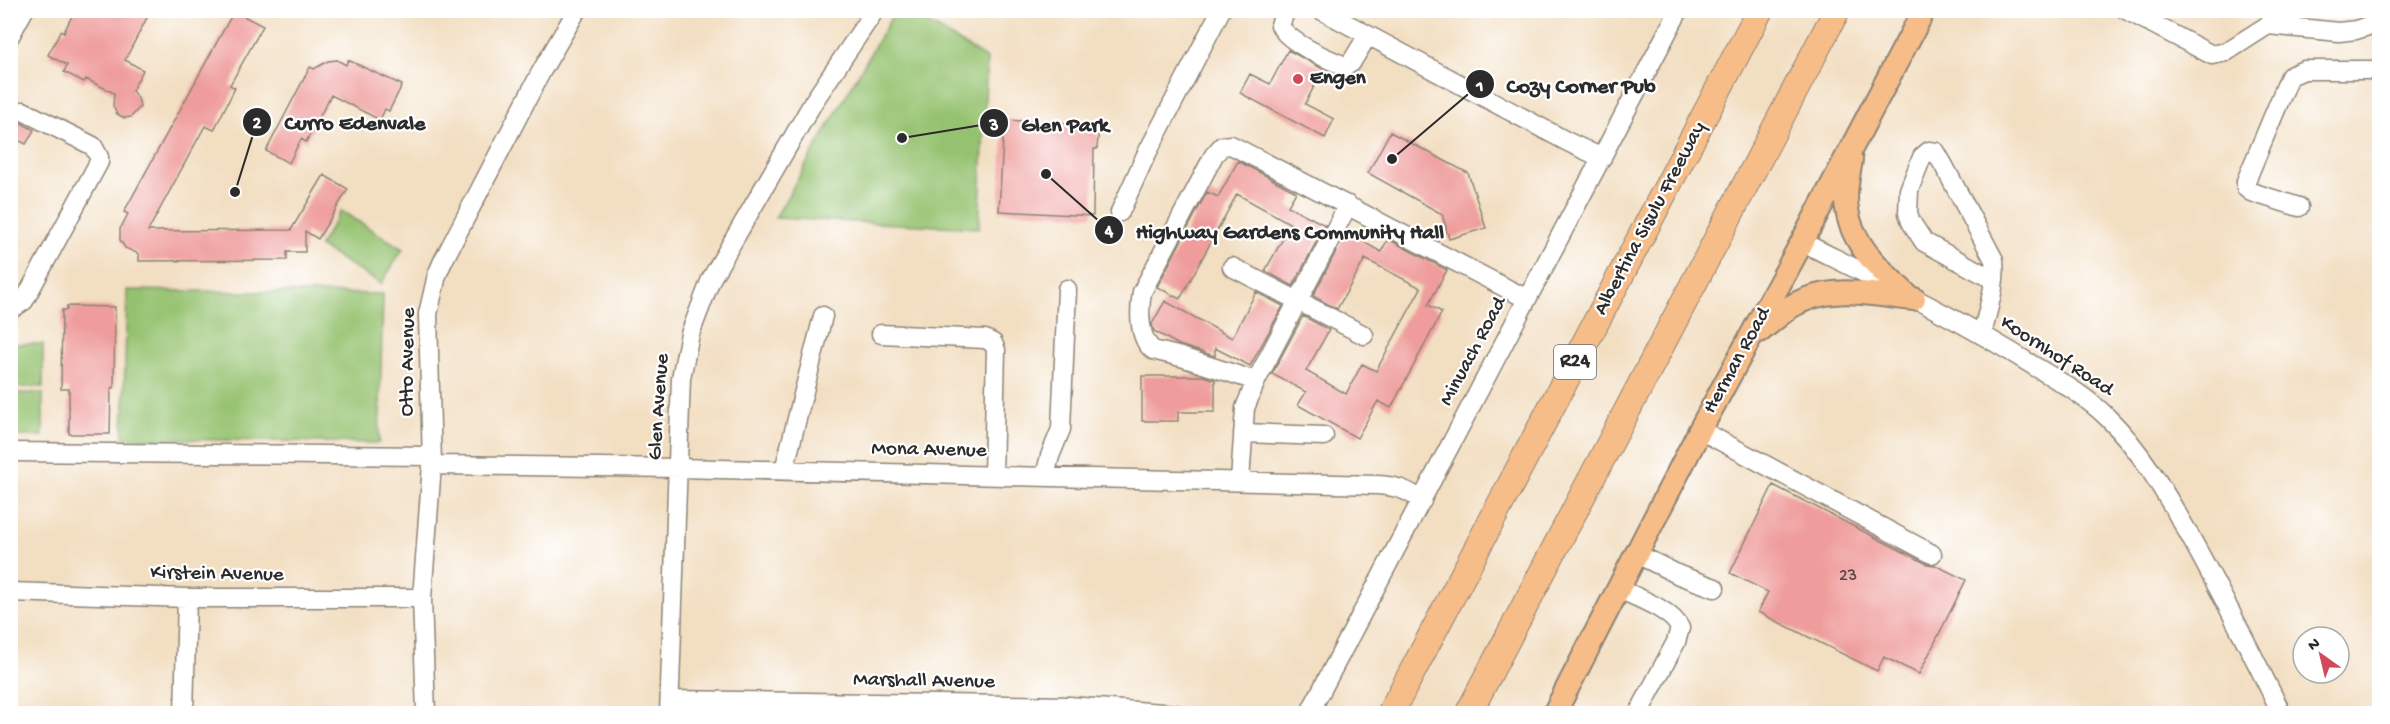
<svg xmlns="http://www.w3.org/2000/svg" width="2390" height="724" viewBox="0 0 2390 724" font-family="'Gochi Hand',sans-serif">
<rect width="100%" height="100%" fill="#fff"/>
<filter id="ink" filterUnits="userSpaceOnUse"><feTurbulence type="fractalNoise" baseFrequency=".0167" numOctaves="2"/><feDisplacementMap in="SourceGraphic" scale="12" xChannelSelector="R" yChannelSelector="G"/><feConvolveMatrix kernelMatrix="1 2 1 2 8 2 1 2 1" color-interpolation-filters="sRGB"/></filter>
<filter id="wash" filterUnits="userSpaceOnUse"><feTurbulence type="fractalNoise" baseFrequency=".008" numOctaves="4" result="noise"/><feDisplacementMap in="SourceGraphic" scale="24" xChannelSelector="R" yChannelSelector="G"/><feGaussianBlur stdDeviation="1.35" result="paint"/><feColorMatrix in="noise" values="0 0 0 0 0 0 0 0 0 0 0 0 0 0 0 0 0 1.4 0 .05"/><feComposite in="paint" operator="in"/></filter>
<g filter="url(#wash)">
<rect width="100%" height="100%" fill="#f2dec1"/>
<path fill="#95c26f" stroke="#60764d" stroke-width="1.5" d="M895,11h14l78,48 -8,169 -204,-10z
M341,211l62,38 -22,35 -62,-38z
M127,290l256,4 -4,149 -256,-5z
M11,344h32v43h-32z
M11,393h32v43h-32z"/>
<g id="blocks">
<path fill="#ef9d9c" d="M75,10h76l-26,50 18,10 -11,21 6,7 2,9 -9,10 -7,1 -7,-4 -4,-8 1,-13 -28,-14 -2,3 -20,-10 3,-7 -19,-10 13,-24 3,1z
M234,11l29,15 -33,59 5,3 -21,42 -9,-4 -57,105 143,-1 33,-55 24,14 -30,50 -13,-8v21h-18v8l-148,1v-7l-14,-6 -5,-8v-11l8,-15 -4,-2z
M1288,50l35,19 -18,35 29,15 -9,19 -85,-45 10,-19 20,10z
M337,60l9,5 2,-5 54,25 -13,26 -4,-2 -5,11 -49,-25 -25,47 -5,-3 -12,24 -23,-12 44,-84 4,2 14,-8z
M10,117l24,13 -8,14 -16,-8z
M1004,120l95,5 -2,24h-3l-1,67 -94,-5z
M1390,132l78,41 18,55 -37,11 -7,-25 -74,-41z
M1238,161l58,31 -8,14 37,19 -32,61 -28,-15 26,-47 -54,-30 -57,105 -23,-12 50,-95 11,5z
M1346,232l35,20 7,-13 59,31 -19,35 14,7 -51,96 -13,-7 -21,37 -59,-33 8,-13 -34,-18 31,-58 26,14 -23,41 40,23 16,-30 14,7 45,-83 -56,-29 -28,50 -24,-13z
M1256,292l27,14 -33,60 -35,-18v8l-36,-11 -25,-14 -2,-7 13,-23 67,37z
M67,306l48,1 -1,81h-3l-1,46h-41v-45h-8l1,-79h5z
M1142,376h61l12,4v32h-37v9h-36z
M1773,485l154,79 8,1 31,15 -47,94 -35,-17 -7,14 -119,-59 10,-20 -38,-19z"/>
</g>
</g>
<g filter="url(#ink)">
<use href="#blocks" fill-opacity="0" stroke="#8e8476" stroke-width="1.5"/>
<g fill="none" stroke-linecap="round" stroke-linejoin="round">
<g stroke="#8e8476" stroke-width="21">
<path id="minor" d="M1286,10l-6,15c7,17 47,34 65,41l6,-3 17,-28
M1321,10l247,132 34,16
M2126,10l86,45 14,-3 42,-27 71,7 17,-2 24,-8
M10,36l14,-26
M2299,207l-48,-15 -5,-4v-7l44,-105 14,-6h76
M1120,212l25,-55 76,-147
M1802,242c78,39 158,77 232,124 25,15 53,31 74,52 32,31 56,73 78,111 34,61 65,122 96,185
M1232,267l132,68
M10,310l14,-9 75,-139v-5l-6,-11 -70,-35
M881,334l104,5 8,4 3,7 -3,125
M1982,335c5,-23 15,-51 12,-75l-50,-94 -8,-14 -7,-1 -7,6 -13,33 -1,23 3,9 13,20 70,38
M1256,381l-75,-24 -28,-7c-15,-12 -14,-40 -11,-58l72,-137 8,-9 9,-1 296,154
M1700,430l232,124
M1243,433l81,3
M10,452l421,4
M432,465l246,3 699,17c18,1 30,4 45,16
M784,470l39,-154
M1045,476l5,-20 11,-27 6,-140
M1240,481l5,-73 11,-27 92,-176
M1637,554l42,21 36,13
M1619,589c17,8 53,21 61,39l-4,14 -38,72
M10,592l177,6h235
M670,700l399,6 107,8
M184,714l3,-116
M426,714l-4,-116 10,-133 -4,-151 9,-39 6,-14 98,-189 36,-62
M669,714l12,-336 9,-44 21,-55 103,-178 61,-91
M1309,714l370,-704"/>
</g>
<g stroke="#8e8476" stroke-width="26">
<path id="major" d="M1851,160c-2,12 -5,25 -5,37 0,42 31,70 60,97
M1760,331c10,-8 21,-18 32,-25 38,-23 81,-11 122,-7
M1554,714l146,-284 102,-188 122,-232"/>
</g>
<g stroke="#8e8476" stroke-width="28">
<path id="highway" d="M1390,714l370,-704
M1468,714l369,-704"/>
</g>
<use href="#minor" stroke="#fff" stroke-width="18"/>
<use href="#major" stroke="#f7bd88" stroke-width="22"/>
<use href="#highway" stroke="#f7bd88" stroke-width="26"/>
</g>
</g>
<circle fill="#d1495b" stroke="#fff" stroke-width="2" cx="1298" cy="79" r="6"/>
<g text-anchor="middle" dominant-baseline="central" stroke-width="4.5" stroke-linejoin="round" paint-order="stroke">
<g font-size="18" fill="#5c4847">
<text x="1848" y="576">23</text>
</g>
<rect fill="#fff" stroke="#6b6b6b" stroke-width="1.5" x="1554" y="345" width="42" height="34" rx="4.5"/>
<g font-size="20" font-weight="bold" fill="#2b2b2b">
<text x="1575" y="362">R24</text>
</g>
<g font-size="21" font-weight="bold" fill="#2b2b2b" stroke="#fff" text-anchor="start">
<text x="1310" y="79">Engen</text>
</g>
<g font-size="21" fill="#2b2b2b" stroke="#fff">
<text transform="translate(1651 219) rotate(-62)">Albertina Sisulu Freeway</text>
<text transform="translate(1474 352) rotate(-62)">Minuach Road</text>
<text transform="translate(2056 357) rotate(33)">Koornhof Road</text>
<text transform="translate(1738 361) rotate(-61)">Herman Road</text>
<text transform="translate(409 362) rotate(-89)">Otto Avenue</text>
<text transform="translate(660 407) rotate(-86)">Glen Avenue</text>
<text transform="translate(929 451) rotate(1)">Mona Avenue</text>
<text transform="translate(217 575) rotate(1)">Kirstein Avenue</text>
<text transform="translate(924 682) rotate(1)">Marshall Avenue</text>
</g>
</g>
<path fill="none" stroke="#2b2b2b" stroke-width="2" d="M1392 159L1480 84M235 192L257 122M902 138L994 123M1046 174L1109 230"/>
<g fill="#2b2b2b" stroke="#fff" stroke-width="2">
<circle cx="1392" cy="159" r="6"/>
<circle cx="235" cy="192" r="6"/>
<circle cx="902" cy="138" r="6"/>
<circle cx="1046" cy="174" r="6"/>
<circle cx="1480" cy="84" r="15"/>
<circle cx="257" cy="122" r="15"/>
<circle cx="994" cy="123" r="15"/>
<circle cx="1109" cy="230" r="15"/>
</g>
<g font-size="18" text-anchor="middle" font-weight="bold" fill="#fff">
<text x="1480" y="91">1</text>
<text x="257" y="128">2</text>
<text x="994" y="130">3</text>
<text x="1109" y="236">4</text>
</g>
<g font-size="22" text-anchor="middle" font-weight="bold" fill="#2b2b2b" stroke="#fff" stroke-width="4.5" stroke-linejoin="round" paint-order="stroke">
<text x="1581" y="92">Cozy Corner Pub</text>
<text x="355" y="129">Curro Edenvale</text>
<text x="1065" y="131">Glen Park</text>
<text x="1290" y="238">Highway Gardens Community Hall</text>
</g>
<rect width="2390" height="724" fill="none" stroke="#fff" stroke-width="36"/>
<g transform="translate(2321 655) rotate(326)"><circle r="28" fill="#ffffff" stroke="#aaaaaa" stroke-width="1.5"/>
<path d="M0-4.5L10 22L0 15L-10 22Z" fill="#d1495b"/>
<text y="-9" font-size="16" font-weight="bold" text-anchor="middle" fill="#2b2b2b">N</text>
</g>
</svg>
